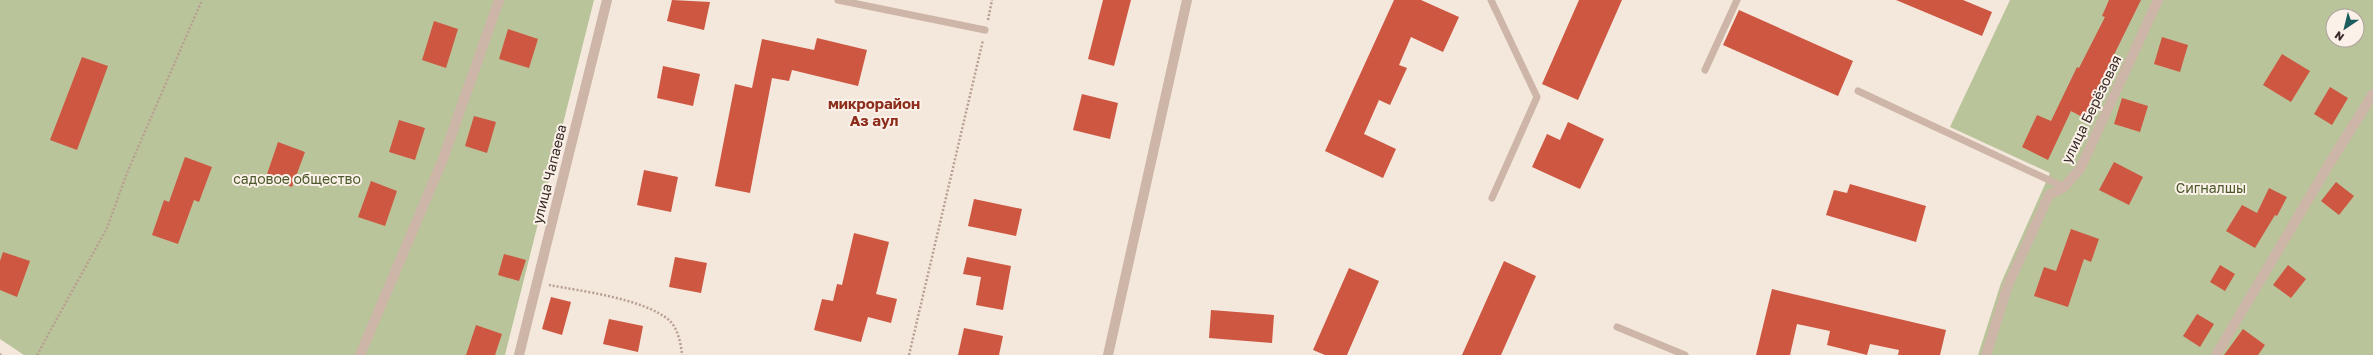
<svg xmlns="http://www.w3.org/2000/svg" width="2373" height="355" viewBox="0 0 2373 355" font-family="'Golos Text',sans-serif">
<rect width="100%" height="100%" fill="#f4e7dc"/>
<path fill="#bac49b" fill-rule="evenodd" d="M0,0h594l-89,355h-481l-24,-16z
M2010,0h363v355h-395l23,-72 49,-110 -100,-46zM2333,16h24v24h-24z"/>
<path fill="#cd5741" d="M672,0l38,2 -6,28 -37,-9z
M1103,0h28l-17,66 -26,-7z
M1394,0h27l38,17 -16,35 -32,-15 -12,28 8,3 -17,37 -11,-5 -15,34 32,15 -13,29 -58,-27z
M1579,0h43l-44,100 -36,-16z
M1896,0h67l29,12 -10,24z
M2109,0h32l-39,79 2,1 -18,39 -15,-8 -23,49 -26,-13 15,-32 14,6 26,-54 2,1 26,-51 -3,-1z
M1739,10l114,51 -15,35 -115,-51z
M434,21l24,8 -12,39 -24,-8z
M508,29l30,10 -9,29 -30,-9z
M2162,37l26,8 -8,27 -26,-8z
M817,38l50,12 -9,36 -66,-16 -3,11 -17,-3 -22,115 -35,-7 20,-102 17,4 10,-49 52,11z
M2282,54l28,17 -19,31 -28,-17z
M82,57l26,9 -31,84 -27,-10z
M663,66l37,8 -7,32 -36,-8z
M2330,87l18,11 -16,27 -18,-11z
M1082,94l36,9 -8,36 -37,-9z
M2122,98l26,8 -8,26 -26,-8z
M474,116l22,6 -9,31 -22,-7z
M399,120l26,8 -10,32 -26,-8z
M1568,122l36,17 -24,50 -48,-22 15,-33 13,6z
M278,142l27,10 -13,35 -26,-10z
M185,157l27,10 -13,35 -5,-2 -16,44 -26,-9 12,-35 5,2z
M2114,162l29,15 -14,28 -30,-15z
M644,170l34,7 -7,35 -34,-7z
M371,181l26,10 -12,35 -27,-9z
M2336,182l18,14 -15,19 -18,-14z
M1850,184l76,22 -10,36 -90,-27 8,-25 13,3z
M2269,188l18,9 -10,19 -2,-1 -20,33 -29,-17 16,-26 15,8z
M974,199l48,10 -6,27 -48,-10z
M2071,229l28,10 -8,23 -7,-3 -16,48 -34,-11 10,-29 12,4z
M854,233l35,9 -13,52 21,5 -6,24 -23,-6 -7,25 -47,-12 8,-31 11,2 4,-17 5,1z
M3,252l27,9 -13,36 -17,-7v-29z
M504,254l22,6 -7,21 -21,-6z
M675,257l32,6 -6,30 -32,-6z
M967,257l44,9 -8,44 -27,-5 5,-28 -18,-3z
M1504,261l32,15 -35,79h-39z
M2220,265l15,9 -10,17 -15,-9z
M2288,265l18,14 -15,19 -18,-13z
M1349,268l30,13 -32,74h-22l-12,-5z
M1772,289l174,41 -6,25h-42l1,-5 -29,-6 -3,11 -40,-10 3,-14 -33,-7 -7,31h-34z
M551,297l20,5 -9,33 -20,-6z
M1211,310l63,5 -2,28 -63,-5z
M2197,314l17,10 -14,23 -17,-11z
M609,319l34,7 -5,26 -35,-8z
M476,325l26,9 -7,21h-29z
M964,328l39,8 -4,19h-41z
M2243,329l22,16 -7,10h-34z"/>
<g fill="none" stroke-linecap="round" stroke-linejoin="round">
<path stroke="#b99f91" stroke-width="2.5" stroke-dasharray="2 2" stroke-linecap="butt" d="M988,20l4,-20
M549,285c32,6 97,14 121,36 8,8 11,23 12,34
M0,354l1,1
M37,355l70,-127 20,-55 75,-173
M909,355l74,-315"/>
<path stroke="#cdb5a7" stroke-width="7" d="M838,0l147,30
M1491,0l46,97 -45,101
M1705,70l32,-70
M1858,91l206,96
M1617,327l68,28"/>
<path stroke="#cdb5a7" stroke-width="10" d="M360,355l83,-196 56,-159
M519,355l88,-355
M1108,355l79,-355
M1986,355l22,-70 41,-90 15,-8 16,-18 78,-169
M2216,355l115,-194 42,-67"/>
</g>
<g text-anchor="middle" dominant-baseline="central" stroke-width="4" stroke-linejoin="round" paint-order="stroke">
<g font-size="14" fill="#392c28" stroke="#fbf1e9">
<text transform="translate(2091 109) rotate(-64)">улица Берёзовая</text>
<text transform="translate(549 174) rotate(-76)">улица Чапаева</text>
</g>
<g font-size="14" fill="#4c592a" stroke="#fbf1e9">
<text x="297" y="178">садовое общество</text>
<text x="2211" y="187">Сигналшы</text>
</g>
<g font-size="15" font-weight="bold" fill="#8d2e1c" stroke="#fbf1e9">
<text x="874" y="103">микрорайон<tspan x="874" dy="17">Аз аул</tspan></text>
</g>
</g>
<g transform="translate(2345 28) rotate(215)"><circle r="19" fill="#fbf1e9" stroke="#ada29c"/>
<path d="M0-3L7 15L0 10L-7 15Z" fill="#1b5d5c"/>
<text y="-6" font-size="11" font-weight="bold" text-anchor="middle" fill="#392c28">N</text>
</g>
</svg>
